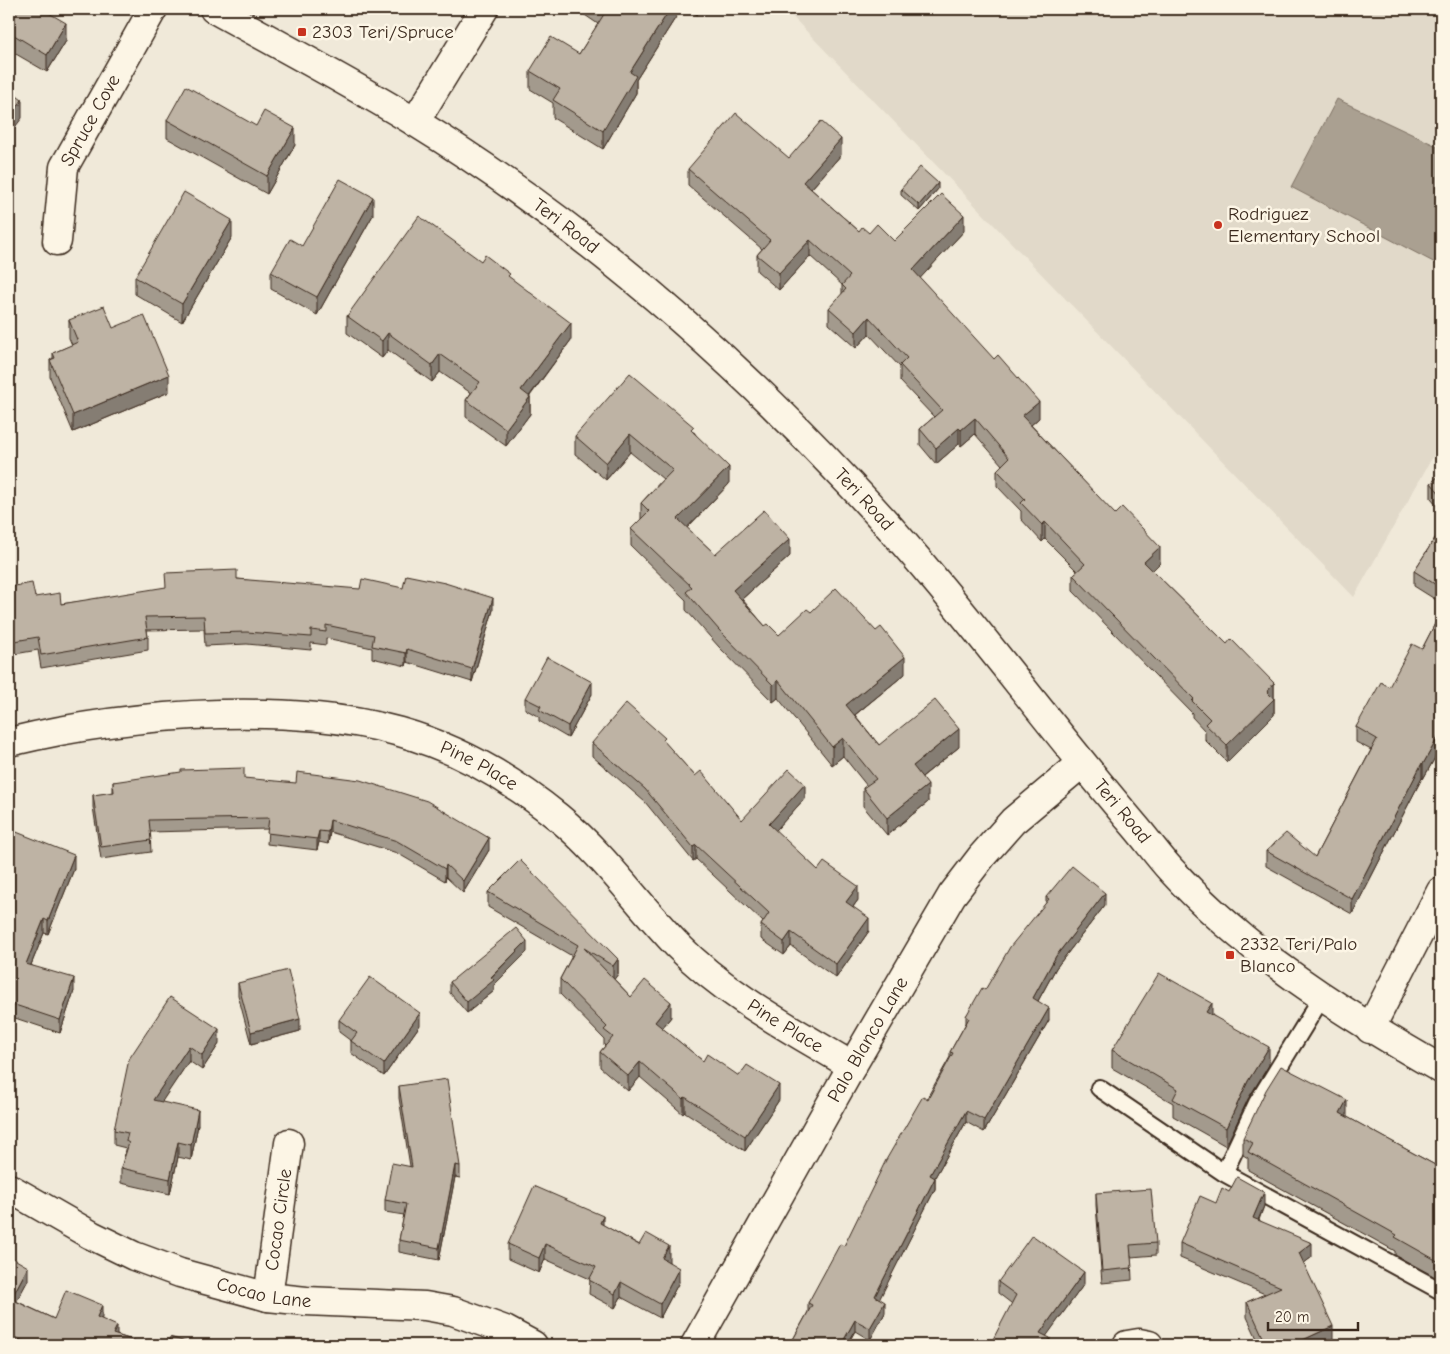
<svg xmlns="http://www.w3.org/2000/svg" width="1450" height="1354" viewBox="0 0 1450 1354" font-family="'Comic Neue',sans-serif">
<rect width="100%" height="100%" fill="#f0e9d9"/>
<filter id="ink" filterUnits="userSpaceOnUse"><feTurbulence type="fractalNoise" baseFrequency=".02" numOctaves="2"/><feDisplacementMap in="SourceGraphic" scale="10" xChannelSelector="R" yChannelSelector="G"/><feConvolveMatrix kernelMatrix="1 2 1 2 8 2 1 2 1" color-interpolation-filters="sRGB"/></filter>
<g filter="url(#ink)">
<path fill="#e1d9c9" d="M785,9h656v433l-87,155z"/>
<path fill="#aaa091" stroke="#7e7163" d="M1337,99l104,49v118l-150,-79z"/>
<g fill="none" stroke-linecap="round" stroke-linejoin="round">
<g stroke="#3b2a1e" stroke-width="20">
<path id="service" d="M1099,1088l125,85 217,118
M1224,1173l33,-70 65,-106"/>
</g>
<g stroke="#3b2a1e" stroke-width="31">
<g id="minor">
<path d="M415,122l69,-113"/>
<path id="s1" d="M57,241l7,-74 89,-158"/>
<path id="s2" d="M9,742c69,-17 139,-26 210,-28 135,-3 232,16 339,103 45,37 79,86 119,128 50,51 114,84 175,121"/>
<path d="M1370,1029l71,-138"/>
<path id="s3" d="M9,1188l82,47 43,21 46,17 88,24 38,4 119,5 28,5 52,19 28,15"/>
<path id="s4" d="M268,1297l21,-154"/>
<path d="M1127,1345l12,-2 10,2"/>
</g>
</g>
<g stroke="#3b2a1e" stroke-width="31">
<g id="tertiary">
<path id="s5" d="M214,9c67,37 135,73 201,113 161,99 306,224 435,362 102,107 188,229 284,341 13,15 24,31 37,45 76,83 173,144 270,199"/>
<path id="s6" d="M695,1345l157,-279 100,-171 30,-39 31,-35 68,-57"/>
</g>
</g>
<use href="#service" stroke="#fcf5e5" stroke-width="16"/>
<use href="#minor" stroke="#fcf5e5" stroke-width="28"/>
<use href="#tertiary" stroke="#fcf5e5" stroke-width="28"/>
</g>
<path fill="#a39a8d" stroke="#3b2a1e" d="M9,9l57,32 -19,31 -38,-22z
M579,9h102l-45,71v13l-33,56 -50,-31v-15l-23,-14v-18l49,-17 19,-30 -19,-13z
M687,9h14l-4,6z
M167,120l128,25 -28,49 -100,-56z
M841,155l-30,34 48,42 10,2 25,8 70,-10 -44,47 119,140 -8,7 129,138 -8,7 75,74 47,39v32l-47,47 -22,-22v-9l-13,-14v-4l-119,-122v-16l4,-4 -32,-32 -3,3 -21,-23v-8l-24,-25v-16l5,-5 -27,-31 -14,12 -2,-2 -23,20 -16,-19v-16l14,-12 -34,-36v-14l-31,-33 -13,14 -27,-24v-16l13,-13v-10l-32,-29 -31,34 -22,-19v-16l5,-6 -74,-64v-16l101,-11z
M901,189h37l-19,22 -18,-16z
M373,215l-56,100 -46,-26v-17l31,-26z
M232,237l-50,85 -47,-28v-17z
M481,261l29,17 61,62 -41,56v18l-24,32 -40,-29v-17l5,-7 -31,-21 -8,10 -44,-32 -6,8 -35,-25v-17z
M69,320l44,8 56,64 -96,40 -23,-55v-17l3,-2v-5l19,-8 -3,-7z
M694,432l35,52 -42,44 28,26 75,2 -48,43 23,27 14,9 32,-23 94,62 -50,41 24,30 80,2 -37,30 6,25 -41,33 -24,-29v-18l4,-2 -24,-30 -11,9 -54,-67 -5,4 -54,-55 -33,-37v-10l-55,-54v-17l10,-10v-16l22,-24 -33,-27 -24,28 -31,-26v-18z
M1441,474v36l-10,-12v-15z
M1441,529v74l-27,-17v-15z
M237,579l256,31 -21,72 -65,-20 -1,4 -34,-8v-10l-46,-10v7l-15,-2v7l-64,-6 -42,2 -1,-17 -57,1 1,7v13l-107,18 -3,-18 -29,5v-68l26,10 26,7z
M1441,612v135l-18,32 -1,-1 -70,136 -86,-48v-15l49,6 56,-107 -15,-8v-15l66,-78z
M592,694l-24,44 -29,-17v-4l-14,-8v-11z
M592,743h73l30,33 47,44 63,-22 -30,33 43,39 40,30 -5,7 16,24 -33,47 -45,-32 -7,9 -23,-16v-14l2,-3 -67,-63 -3,2 -48,-59 -53,-46z
M244,778l245,72 -26,43 -17,-16 -1,4 -48,-28 -67,-21 -2,12 -9,-2 -2,8 -50,-6 1,-15 -118,3 1,20 -50,7 -8,-52v-12l20,-2v-11z
M9,829l65,40 -26,65 -4,-1 -13,32 43,26 -14,42 -51,-17z
M488,892l130,67v15l-4,5 17,18 40,20 -9,11 41,33 36,15 40,24 -34,51 -60,-39 -2,2 -43,-37 -12,14 -28,-24v-15l5,-6 -1,-1v-6l-44,-45v-15l12,-23 -84,-49z
M1046,897l59,8 -49,63 -18,33 11,19 -65,112 -18,-10 -31,55v12l-56,110 6,14 -15,27 -15,-9 -8,14h-57l18,-33v-9l36,-57 106,-189v-5l16,-29v-7l19,-26 61,-87z
M527,952l-33,33v6l-27,22 -17,-20v-11z
M238,983l62,48 -49,13 -13,-49z
M170,997l49,47 -17,26 -13,-9 -28,41 37,23 -7,35 -13,-3 -8,37 -49,-11v-15l5,-18v-2l-12,-3v-15z
M1212,1015l57,50 -21,34 -22,47 -53,-30v-13l-61,-35v-18z
M339,1020l81,5 -36,51 -33,-23v-12l-12,-9z
M399,1086l61,80v12l-5,-1 -16,83 -40,-8v-12l5,-25 -19,-3v-12l25,-34 -11,-68z
M1347,1117l88,48 6,-12v127l-46,-25v-4l-147,-81v-12l-5,-3v-17z
M1096,1193l60,50v12l-25,2 1,23 -30,3 -6,-78z
M1264,1206l-5,14 53,37 -8,6 29,78 -9,4h-64l-13,-28v-15l18,-8 -85,-36v-15z
M603,1225l66,36v1l10,20 -19,36 -39,-21 -6,11 -26,-14 1,-15 -45,-20 -6,14 -31,-14v-15z
M9,1256l19,24 -12,21 38,18h48l15,16 30,10h-138z
M998,1282l86,2 -38,52 4,9 -39,-42 -13,-10z"/>
<path fill="#857d73" stroke="#3b2a1e" d="M670,9h11l-45,71v13l-33,56v-18l27,-59z
M697,9h4l-4,6z
M66,23v18l-19,31v-17z
M22,100v18l-13,17v-17z
M295,128v17l-28,49v-18z
M841,139v16l-38,43v-16z
M938,183v6l-19,22v-6z
M373,197v18l-56,100v-18z
M964,215v16l-51,55v-16z
M232,220v17l-50,85v-18z
M810,240v16l-31,34v-17z
M869,317v17l-13,14v-16z
M571,323v17l-50,67v-17z
M388,333v17l-6,8v-17z
M440,354v18l-8,10v-17z
M169,375v17l-96,40v-17z
M530,397v17l-24,32v-17z
M1039,402v16l-17,15v-17z
M975,418v16l-14,12v-16z
M959,428v16l-23,20v-16z
M630,434v18l-24,28v-17z
M729,467v17l-51,53v-18z
M1045,522v17l-3,3v-17z
M790,539v17l-57,51v-17z
M1160,547v16l-16,16v-17z
M493,598v12l-21,72v-13z
M407,649v13l-1,4v-13z
M905,657v17l-59,48v-17z
M778,680v18l-5,4v-17z
M592,682v12l-24,44v-12z
M1274,683v32l-47,47v-17l40,-53z
M959,729v18l-46,37v-18z
M1441,732v15l-18,32v-15z
M843,738v18l-11,9v-18z
M1422,763v15l-70,136v-15z
M805,784v14l-36,40v-14z
M928,785v17l-41,33v-17z
M330,820v12l-2,12v-12z
M319,831v11l-2,8v-11z
M489,838v12l-26,43v-12z
M696,845v14l-3,2v-14z
M74,855v14l-26,65v-13z
M446,865v12l-1,4v-12z
M858,886v14l-12,16v-14z
M1105,893v12l-49,63 -23,42v-12l23,-42z
M869,918v13l-33,47v-14z
M44,919v14l-18,44v-13z
M791,932v14l-7,9v-13z
M527,941v11l-33,33v6l-27,22v-11z
M618,959v15l-5,7v-15z
M74,978v13l-14,42v-13z
M671,1002v15l-16,20v-15z
M1212,1003v18l-6,-9z
M1049,1008v12l-65,112v-12z
M420,1013v12l-36,51v-12z
M300,1019v12l-49,13v-12z
M219,1029v15l-17,26v-15z
M189,1046v15l-36,54v-15z
M1269,1047v18l-21,34 -22,47v-18l22,-47z
M640,1062v15l-12,14v-15z
M779,1085v15l-34,51v-15z
M685,1097v15l-2,2v-15z
M1347,1100v18l-7,-5z
M198,1110v15l-7,35v-15z
M966,1111v11l-36,64v-11z
M178,1142v15l-8,37v-15z
M455,1165v12l-16,83v-12z
M935,1178v11l-60,119v-12z
M1264,1192v14l-11,26v-14z
M603,1216v15l-3,-8z
M1312,1243v14l-13,10v-14z
M545,1244v15l-6,14v-15z
M669,1246v15l-7,12v-15z
M28,1267v13l-17,32v-13z
M679,1268v14l-19,36v-14z
M1084,1272v12l-44,61v-12z
M621,1282v15l-6,11v-14z
M885,1302v11l-15,27v-12z
M102,1305v13l-5,12v-13z
M855,1320v11l-8,14h-6z
M117,1326v13l-4,-5z
M1333,1326v15l-9,4h-32z
M14,1337v8h-2v-6z
M1050,1338v7h-4z"/>
<path fill="#beb3a4" stroke="#3b2a1e" d="M9,9h33l24,14 -19,32 -38,-23z
M602,9h68l-40,63 6,4 -33,55 -50,-31 7,-11 -30,-18 21,-34 28,17 27,-43z
M186,86l70,40 8,-15 31,17 -28,48 -100,-56z
M9,90l13,10 -13,18z
M736,113l53,45 32,-37 20,18 -38,43 56,49 3,-4 7,6 8,-9 17,17 47,-47 23,21 -51,55 81,89 4,-4 41,47 -17,14 93,98 7,-7 38,40 -16,15 83,82 4,-5 43,44 -7,9 7,7 -47,46 -22,-21 5,-5 -18,-18 2,-2 -121,-124 12,-11 -40,-42 -3,3 -21,-22 4,-4 -28,-29 12,-12 -34,-40 -14,12 -2,-2 -23,20 -16,-19 22,-19 -42,-45 7,-7 -38,-41 -13,15 -27,-24 17,-19 -4,-4 8,-9 -40,-36 -31,33 -22,-18 13,-15 -82,-71z
M920,167l18,16 -19,22 -18,-16z
M340,179l33,18 -56,100 -46,-25 19,-33 12,7z
M184,192l48,28 -50,84 -47,-27z
M419,216l62,45 4,-6 25,19 -2,2 63,47 -50,67 9,7 -24,32 -40,-29 14,-18 -40,-28 -8,11 -44,-32 -6,8 -35,-25z
M104,306l9,22 31,-13 25,60 -96,40 -23,-55 5,-2 -2,-5 25,-11 -9,-22z
M630,373l64,54 -3,3 38,37 -51,52 37,35 49,-44 26,29 -57,51 32,36 3,-2 11,11 28,-26 4,3 25,-24 40,43 5,-4 24,30 -59,48 33,40 56,-45 24,29 -46,37 15,19 -41,33 -24,-30 13,-9 -33,-41 -11,9 -54,-67 -5,5 -54,-55 -33,-38 6,-5 -61,-58 18,-18 -8,-8 32,-33 -43,-36 -24,29 -31,-27z
M1441,474v21l-10,-12z
M1441,529v59l-27,-17z
M237,570v9l123,10 2,-10 41,9 3,-13 39,8 48,15 -21,71 -65,-20 -1,4 -34,-7 2,-11 -48,-10v7l-15,-2v7l-64,-5 -42,1 -1,-17 -59,1 3,20 -107,18 -3,-18 -29,5v-55l23,-4 3,14 25,-4 1,11 105,-17 -1,-14z
M1441,612v120l-18,32 -1,-1 -70,136 -86,-48 20,-18 29,24 62,-118 -21,-12 25,-45 8,5 23,-43 10,5z
M547,657l45,25 -24,44 -29,-16 2,-4 -16,-8z
M626,703l39,35 -2,2 32,36 6,-5 41,49 47,-51 16,15 -36,40 49,46 6,-8 34,24 -12,16 23,16 -33,46 -45,-32 -7,10 -23,-17 8,-12 -73,-68 -3,2 -48,-58 -53,-46z
M244,768v10l52,5 1,-11 63,8 67,21 62,37 -26,43 -17,-16 -1,4 -48,-28 -67,-21 -2,12 -9,-1 -2,8 -50,-6 2,-15 -120,2 2,20 -50,7 -8,-52 21,-3 -1,-10 68,-10v-2z
M9,829l65,26 -26,66 -4,-2 -18,45 48,14 -14,42 -51,-17z
M520,860l98,99 -5,7 -29,-18 47,49 14,-17 26,22 -16,20 48,39 4,-7 32,22 8,-11 32,20 -34,51 -60,-39 -2,2 -43,-37 -12,14 -28,-24 13,-15 -9,-7 3,-3 -47,-48 18,-34 -90,-53z
M1072,866l33,27 -49,63 -23,42 16,10 -65,112 -18,-9 -36,64 5,3 -60,118 10,6 -15,26 -15,-8 -14,25h-51l22,-40 -4,-2 32,-59 4,2 42,-86 37,-64 5,3 25,-46 -3,-1 19,-34 -3,-2 16,-28 3,2 25,-43 39,-48 -3,-2z
M516,928l11,13 -36,36 3,3 -27,22 -17,-20z
M288,970l12,49 -49,13 -13,-49z
M1159,973l53,30 -6,9 63,35 -21,34 -22,47 -53,-29 5,-10 -66,-39z
M370,977l50,36 -36,51 -33,-23 6,-8 -18,-13z
M170,997l49,32 -17,26 -13,-9 -36,54 45,10 -7,35 -13,-3 -8,37 -49,-11 8,-25 -3,-2 2,-8 -14,-3 15,-71z
M1281,1066l66,34 -7,13 95,52 6,-12v110l-46,-26 2,-2 -149,-83 5,-9 -10,-5 23,-48z
M447,1079l13,87 -5,-1 -16,83 -40,-8 7,-36 -21,-4 7,-37 20,4 -13,-81z
M1237,1177l27,15 -11,26 59,25 -13,10 34,73 -41,19h-30l1,-8 -16,-35 34,-15 -101,-44 20,-47 16,7 6,-15 7,4z
M534,1186l69,30 -3,7 39,22 7,-12 23,13 -7,12 17,10 -19,36 -39,-22 -6,12 -26,-14 7,-13 -51,-23 -6,14 -31,-14z
M1151,1189l5,54 -26,2 2,23 -30,3 -6,-78z
M1032,1235l52,37 -44,61 10,5 -4,7h-56l26,-50 -18,-13z
M9,1256l19,11 -17,32 43,20 12,-29 36,15 -5,12 20,9 -4,8 34,11h-114l-19,-8 -2,2 -3,-2z
M170,1337l25,8h-27z"/>
</g>
<g fill="#c8321e" stroke="#fcf5e5" stroke-width="2">
<rect x="297" y="27" width="10" height="10" rx="2.5"/>
<circle cx="1218" cy="225" r="5"/>
<rect x="1225" y="950" width="10" height="10" rx="2.5"/>
</g>
<g text-anchor="middle" dominant-baseline="central" stroke-width="5" stroke-linejoin="round" paint-order="stroke">
<g font-size="19" fill="#3b2a1e" stroke="#fcf5e5" text-anchor="start">
<text x="312" y="32">2303 Teri/Spruce</text>
<text x="1228" y="214">Rodriguez<tspan x="1228" dy="22">Elementary School</tspan></text>
<text x="1240" y="944">2332 Teri/Palo<tspan x="1240" dy="22">Blanco</tspan></text>
</g>
<g font-size="19" fill="#3b2a1e" stroke="#fcf5e5">
<text stroke="none"><textPath href="#s1" startOffset="128">Spruce Cove</textPath></text>
<text stroke="none"><textPath href="#s5" startOffset="414">Teri Road</textPath></text>
<text stroke="none"><textPath href="#s5" startOffset="819">Teri Road</textPath></text>
<text stroke="none"><textPath href="#s2" startOffset="481">Pine Place</textPath></text>
<text stroke="none"><textPath href="#s5" startOffset="1224">Teri Road</textPath></text>
<text stroke="none"><textPath href="#s2" startOffset="886">Pine Place</textPath></text>
<text stroke="none"><textPath href="#s6" startOffset="351">Palo Blanco Lane</textPath></text>
<text stroke="none"><textPath href="#s4" startOffset="78">Cocao Circle</textPath></text>
<text stroke="none"><textPath href="#s3" startOffset="278">Cocao Lane</textPath></text>
</g>
</g>
<rect width="1450" height="1354" fill="none" stroke="#fcf5e5" stroke-width="30"/>
<rect x="15" y="15" width="1420" height="1324" fill="none" stroke="#3b2a1e" stroke-width="2" filter="url(#ink)"/>
<path d="M1268 1322v8h90v-8" fill="none" stroke="#3b2a1e" stroke-width="2.5"/>
<text x="1275" y="1322" font-size="15" fill="#3b2a1e" stroke="#fcf5e5" stroke-width="4" paint-order="stroke">20 m</text>
</svg>
